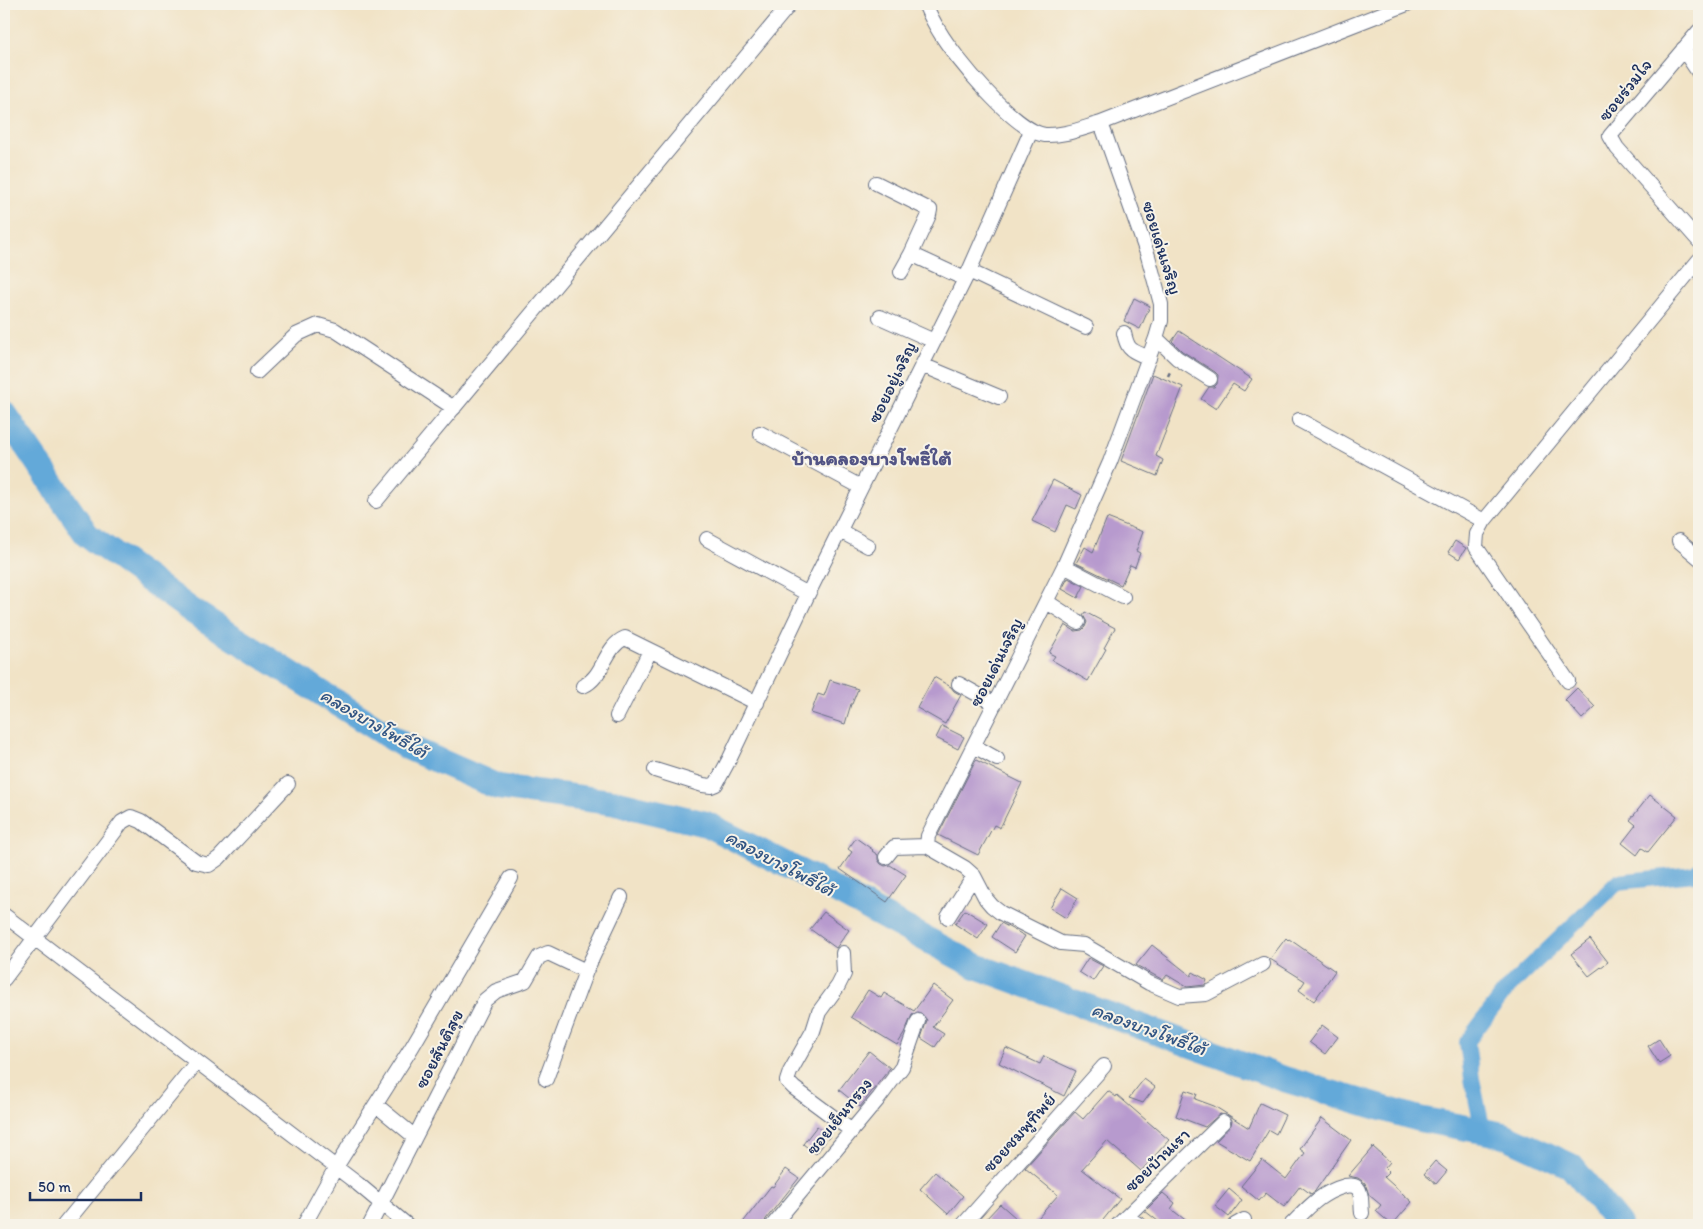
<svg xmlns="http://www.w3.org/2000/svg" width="1703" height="1229" viewBox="0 0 1703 1229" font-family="Itim,'Playpen Sans Thai',sans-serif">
<rect width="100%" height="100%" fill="#f7f3e8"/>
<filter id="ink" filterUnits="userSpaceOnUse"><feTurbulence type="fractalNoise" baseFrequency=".02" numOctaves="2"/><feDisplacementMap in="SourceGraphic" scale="10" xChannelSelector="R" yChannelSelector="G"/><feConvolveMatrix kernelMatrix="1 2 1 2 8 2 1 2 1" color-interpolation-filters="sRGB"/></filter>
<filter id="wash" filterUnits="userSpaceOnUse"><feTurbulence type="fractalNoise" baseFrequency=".0096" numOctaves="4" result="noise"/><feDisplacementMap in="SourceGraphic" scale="20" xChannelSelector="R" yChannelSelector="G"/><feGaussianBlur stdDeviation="1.12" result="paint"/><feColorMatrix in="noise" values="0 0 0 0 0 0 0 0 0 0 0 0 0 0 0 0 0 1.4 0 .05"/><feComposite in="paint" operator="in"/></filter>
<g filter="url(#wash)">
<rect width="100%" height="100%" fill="#f1e3c6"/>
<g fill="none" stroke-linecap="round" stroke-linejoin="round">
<path stroke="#63a9d9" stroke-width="16" d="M1483,1131l-11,-52 -5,-37 38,-51 113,-109 76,-8 5,-4"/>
<path stroke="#63a9d9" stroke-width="26" d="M4,413l83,122 105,76 213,135 93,41 120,16 88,21 106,54 164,88 308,113 135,40 85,16 67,31 48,59"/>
</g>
<g id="blocks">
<path fill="#b79ace" d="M1134,298l16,8 -10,23 -16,-8z
M1179,331l73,48 -8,12 -11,-7 -17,25 -15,-10 8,-12h5l3,-3 1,-9 -3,-3 -33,-21 -10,-10z
M1153,374l30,13 -27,69 7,4 -6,16 -36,-15z
M1053,480l29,15 -6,14 -9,-4 -12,27 -23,-11z
M1107,518l36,14 -7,19 4,2 -5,14 -5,-2 -9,20 -45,-22 9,-16 8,5z
M1455,541l11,7 -7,11 -11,-7z
M1068,578l16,8 -6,12 -16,-9z
M1085,612l30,16 -11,20 2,1 -18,32 -36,-21 3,-4 -6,-3 16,-28 10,6 7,-1 3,-3 2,-5 -4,-7z
M934,677l17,10 3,4 7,4 -16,29 -28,-16z
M830,680l28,9 -6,15h-1l-6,20 -34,-11 7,-19 6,2z
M1577,688l18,19 -13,12 -17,-19z
M942,726l22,11 -6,12 -22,-11z
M976,760l46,23 -22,45 -6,-3 -16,30 -40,-20z
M1650,795l27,21 -29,36 -6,-4 -5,7 -15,-12 14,-18 -6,-5z
M856,838l17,12 -1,1 6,4v5l3,4 4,2 5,-1 16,10 -19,27 -47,-33 12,-17 -4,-3z
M1062,888l16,10 -12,20 -16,-10z
M965,910l23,14 -10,15 -23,-15z
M824,912l25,18 -13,18 -26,-19z
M1001,923l24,13 -10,16 -23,-15z
M1286,938l2,2 1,-1 46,32 -21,30 -15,-11 6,-9 -35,-22z
M1590,939l18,23 -19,14 -18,-22z
M1152,945l39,31 2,-4 14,8 -2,5 -18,2 -20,-12 -4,5 -27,-15z
M1088,958l15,8 -10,15 -14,-9z
M933,985l20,15 -20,27 11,7 -9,13 -14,-9 6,-18 -6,-7 -4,-1 -5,3 -8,19 -7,11 -46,-28 17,-27 13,8 3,-5 30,18z
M1322,1025l16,12 -13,17 -16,-12z
M1659,1039l11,17 -11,7 -11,-17z
M1006,1048l34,16 4,-8 32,15 -12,25 -65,-33z
M869,1051l21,17 -30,39 -21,-17z
M1144,1079l11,8 -12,16 -14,-5z
M1185,1090l12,4 -2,5 19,7 35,22 11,-25 25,12 -9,19 -7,-4 -19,31 -34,-20 15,-16 1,-5 -3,-4 -9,-2 -15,13 -29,-11z
M1108,1091l8,6 1,-2 52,45 -28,31 -34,-30 -25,28 38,30 -21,26h-67l26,-30 -33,-27 50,-56 8,7z
M1322,1118l29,22 -36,51 -4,3 -11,-8 -16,21 -18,-14 -7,8 -18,-15 21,-26 24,19 19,-26 -5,-4z
M817,1126l13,10 -14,18 -13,-10z
M1373,1147l17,15 -5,6 4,4 -5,5 28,25 -20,23 -16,-14 5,-6 -12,-10 -4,-12 -7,-5 -10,-2z
M1435,1161l12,10 -11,13 -12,-10z
M786,1169l13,9 -33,41 -2,6h-23l30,-39 2,1z
M935,1172l28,24 -15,18 -28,-25z
M1229,1189l13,11 -13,17 -14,-11z
M1163,1193l12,10 -4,6 21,16h-29l-18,-14z
M1000,1204l24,21h-31l-7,-6z"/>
</g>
</g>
<g filter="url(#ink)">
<use href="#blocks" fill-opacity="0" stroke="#666e82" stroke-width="1"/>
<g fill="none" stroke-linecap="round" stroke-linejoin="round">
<g stroke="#666e82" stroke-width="16">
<path id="minor" d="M925,4c4,9 9,19 14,27 15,26 77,101 106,104 19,1 38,-7 56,-12l306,-119
M1699,31l-89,105 7,12 82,93
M1683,49l16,24
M1101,123l47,133 13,48v17l-5,17 -46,124 -46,104 -136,270 -1,10 38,22 9,8 12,23 6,7 9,7 60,30 23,2 65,38 30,13 27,-2 57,-30
M876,183l54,27 -1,5 -18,39 54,25
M969,271l117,56
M901,272l10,-18
M880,317l54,24
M1124,333c4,19 8,17 25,25
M1156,338l21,20 33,21
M922,365l77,32
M257,372l39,-37 22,-10 17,5 119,78
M1299,420l185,101
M760,433l101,54
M376,501l414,-497
M840,531l28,15
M707,539l101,55
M1679,541l20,17
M1064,566l59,31
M1047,602l31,20
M1568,681l-92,-134 1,-13 7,-13 215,-261
M959,684l36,20
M583,686c21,-9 21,-39 42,-48l132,65
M617,716l33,-65
M974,746l23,13
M655,770l48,15 8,1 5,-2 14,-26 78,-164 161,-323 62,-140
M886,857l8,-10 33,-1
M4,915l354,269 49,41
M948,917l26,-41
M843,953l1,21 -6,12 -19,26 -6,19 -23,41 -3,9 7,7 58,43
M4,979l118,-157 9,-5 10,4 55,41 13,3 10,-7 69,-74
M546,1079l40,-108 35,-74
M376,1105l39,32
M1126,1217l14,8
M64,1225l133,-163
M304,1225l32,-58 76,-120 99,-169
M370,1225l115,-225 11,-9 29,-10 14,-24 9,-4 38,18
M773,1225l106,-127 23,-31 16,-46
M963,1225l141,-159
M1118,1225l105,-103
M1235,1225l9,-5
M1291,1225c17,-17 29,-32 54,-39 6,-1 13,-1 15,7 2,6 1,14 2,20"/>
</g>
<path stroke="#666e82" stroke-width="2.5" stroke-dasharray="4 4" stroke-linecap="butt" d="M1168,376l3,-6"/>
<use href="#minor" stroke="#fff" stroke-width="14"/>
</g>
</g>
<g text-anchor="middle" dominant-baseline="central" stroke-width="4" stroke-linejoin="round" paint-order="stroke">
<g font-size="18" fill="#1b2f5e" stroke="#f7f3e8">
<text transform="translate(1625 90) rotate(-51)">ซอยร่วมใจ</text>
<text transform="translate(1162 248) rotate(73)">ซอยเด่นเจริญ</text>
<text transform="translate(892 382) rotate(-64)">ซอยอยู่เจริญ</text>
<text transform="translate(996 662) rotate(-63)">ซอยเด่นเจริญ</text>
<text transform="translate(439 1049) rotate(-63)">ซอยสันติสุข</text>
<text transform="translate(839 1116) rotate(-51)">ซอยเย็นทรวง</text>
<text transform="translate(1019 1133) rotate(-48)">ซอยชมพูทิพย์</text>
<text transform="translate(1157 1160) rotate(-44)">ซอยบ้านเรา</text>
</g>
<g font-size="19" font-style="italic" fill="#315483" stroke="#f7f3e8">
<text transform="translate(374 723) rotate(30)">คลองบางโพธิ์ใต้</text>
<text transform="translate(780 863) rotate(28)">คลองบางโพธิ์ใต้</text>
<text transform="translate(1149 1029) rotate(20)">คลองบางโพธิ์ใต้</text>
</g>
<g font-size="20" font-weight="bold" fill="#525485" stroke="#f7f3e8">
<text x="872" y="458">บ้านคลองบางโพธิ์ใต้</text>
</g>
</g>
<rect width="1703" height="1229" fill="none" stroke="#f7f3e8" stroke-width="20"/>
<path d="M30 1192v8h111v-8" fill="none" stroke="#1b2f5e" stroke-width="2.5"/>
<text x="38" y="1192" font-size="15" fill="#1b2f5e" stroke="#f7f3e8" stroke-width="4" paint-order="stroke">50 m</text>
</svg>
